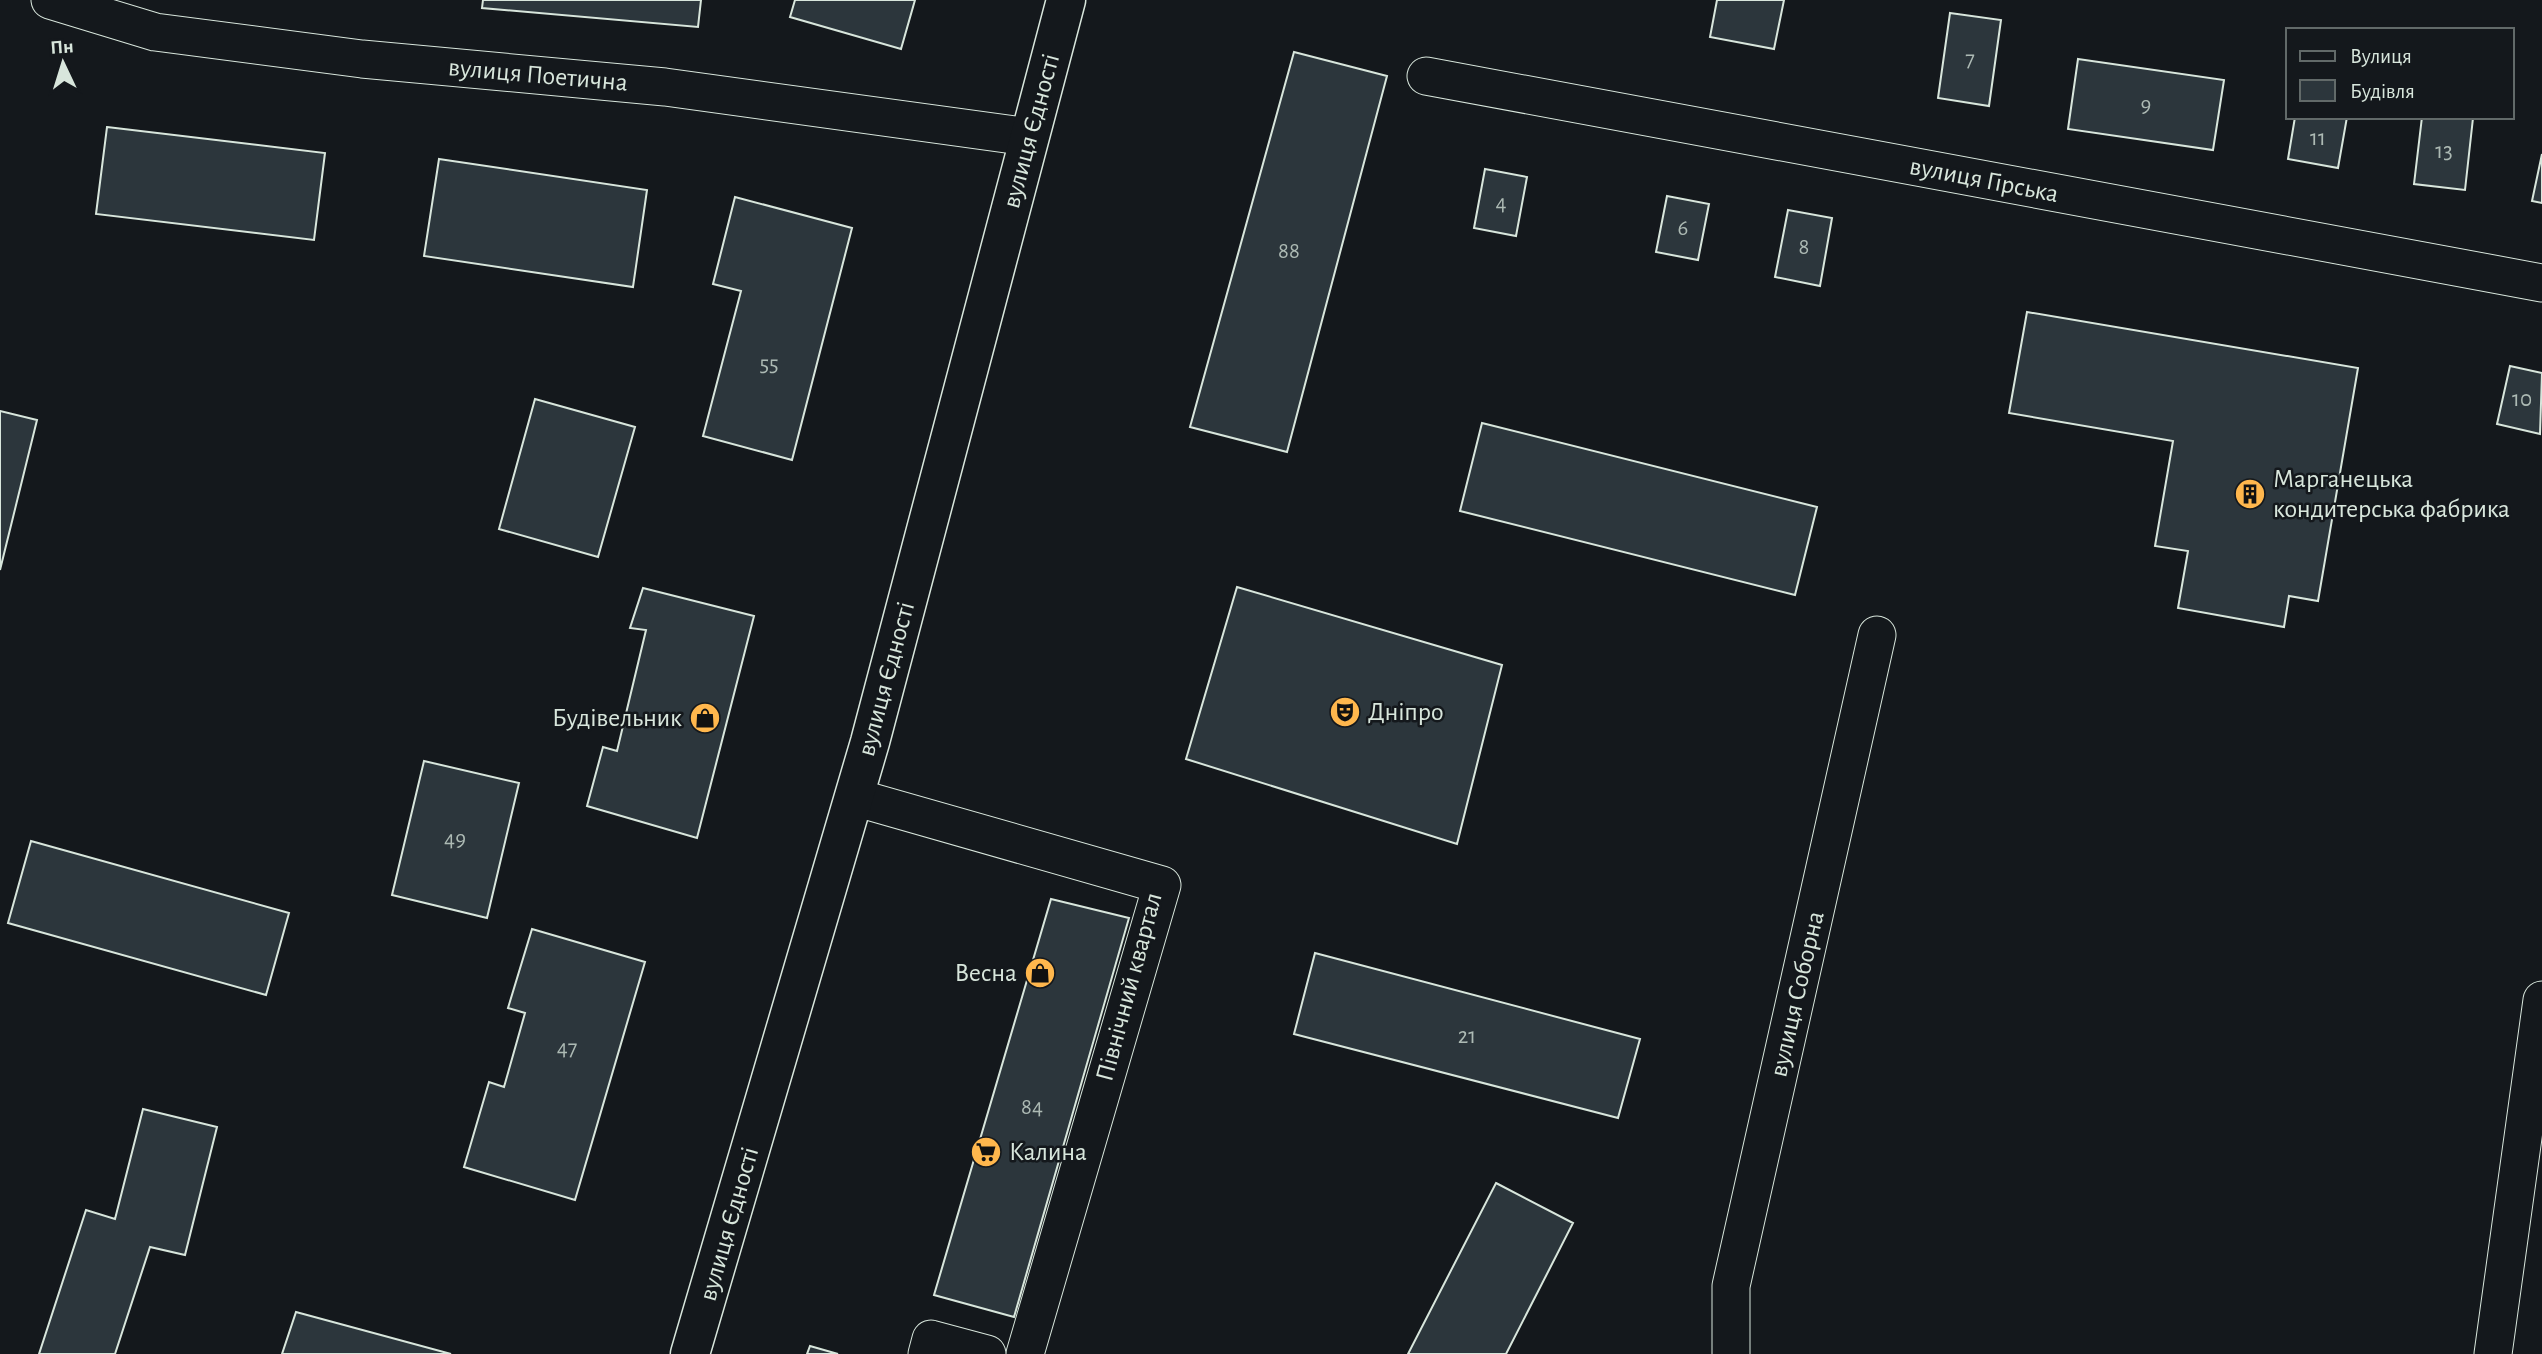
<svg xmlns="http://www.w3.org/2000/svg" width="2542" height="1354" viewBox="0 0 2542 1354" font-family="'Alegreya Sans',sans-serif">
<rect width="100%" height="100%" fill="#14181c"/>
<path fill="#2c363c" stroke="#d8e6dc" stroke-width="2" d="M483,0h218l-3,27 -216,-19z
M795,0h120l-14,49 -111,-32z
M1717,0h67l-10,49 -64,-12z
M1950,13l51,7 -12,86 -51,-8z
M1294,52l93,24 -100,376 -97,-25z
M2078,59l146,21 -11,70 -145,-21z
M2295,117h52l-9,51 -50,-9z
M2422,117l51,1 -8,72 -51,-6z
M107,127l218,26 -11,87 -218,-26z
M2542,154v49l-10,-2z
M439,159l208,31 -14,97 -209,-31z
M1485,169l42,8 -11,59 -42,-8z
M1667,196l42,8 -11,56 -42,-8z
M735,197l117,31 -60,232 -89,-24 38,-145 -28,-7z
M1788,210l44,8 -12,68 -45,-9z
M2027,312l331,56 -40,233 -29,-5 -5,31 -106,-19 10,-57 -33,-5 18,-105 -164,-28z
M2510,366l32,7 -2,61 -43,-10z
M535,399l100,28 -37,130 -99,-28z
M0,411l37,9 -37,150z
M1482,423l335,84 -22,88 -335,-84z
M1237,587l265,78 -45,179 -271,-85z
M643,588l111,28 -57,222 -110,-32 16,-59 14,4 29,-121 -16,-2z
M424,761l95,22 -32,135 -95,-23z
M31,841l258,72 -23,82 -258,-72z
M1051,899l78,19 -115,399 -80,-22z
M532,929l113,33 -70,238 -111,-33 25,-85 15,5 21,-74 -17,-5z
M1315,953l325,86 -22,79 -324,-84z
M143,1109l74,18 -32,128 -35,-8 -35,107h-76l47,-144 29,9z
M1496,1183l77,40 -67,131h-98z
M296,1312l155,42h-169z
M810,1346l28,8h-31z"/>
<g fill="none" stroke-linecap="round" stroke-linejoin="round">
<g stroke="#d8e6dc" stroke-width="39">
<path id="street" d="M50,0l105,32 207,27 303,28 364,50
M1426,76l1116,207
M854,797l308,88 -137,469
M927,1354l4,-15 56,15
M1731,1354v-68l146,-651
M2493,1354l49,-354"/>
</g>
<g stroke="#d8e6dc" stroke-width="41">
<path id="secondary" d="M690,1354l180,-612 196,-742"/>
</g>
<use href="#street" stroke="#14181c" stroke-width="37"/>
<use href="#secondary" stroke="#14181c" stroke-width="38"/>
</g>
<defs>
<g id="building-disc" transform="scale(1.575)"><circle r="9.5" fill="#ffb74d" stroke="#14181c"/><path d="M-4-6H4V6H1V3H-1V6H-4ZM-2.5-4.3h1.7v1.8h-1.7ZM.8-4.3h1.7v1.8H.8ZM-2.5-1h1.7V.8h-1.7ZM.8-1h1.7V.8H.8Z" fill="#111"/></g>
<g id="theatre-disc" transform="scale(1.575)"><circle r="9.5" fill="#ffb74d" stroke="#14181c"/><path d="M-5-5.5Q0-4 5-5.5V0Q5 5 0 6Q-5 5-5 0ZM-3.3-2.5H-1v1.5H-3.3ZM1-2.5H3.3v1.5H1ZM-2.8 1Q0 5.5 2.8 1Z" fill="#111"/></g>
<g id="shop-disc" transform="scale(1.575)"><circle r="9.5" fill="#ffb74d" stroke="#14181c"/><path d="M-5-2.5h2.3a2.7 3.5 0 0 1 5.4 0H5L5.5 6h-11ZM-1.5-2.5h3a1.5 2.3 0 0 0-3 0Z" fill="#111"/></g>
<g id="supermarket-disc" transform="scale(1.575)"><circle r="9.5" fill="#ffb74d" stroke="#14181c"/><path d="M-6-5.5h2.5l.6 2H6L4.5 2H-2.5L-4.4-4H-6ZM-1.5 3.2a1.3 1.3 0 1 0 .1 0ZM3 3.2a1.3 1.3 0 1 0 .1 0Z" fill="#111"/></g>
</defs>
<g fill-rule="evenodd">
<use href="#building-disc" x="2250" y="494"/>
<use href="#theatre-disc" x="1345" y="712"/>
<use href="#shop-disc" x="705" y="718"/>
<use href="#shop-disc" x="1040" y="973"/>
<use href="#supermarket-disc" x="986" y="1152"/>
</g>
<g text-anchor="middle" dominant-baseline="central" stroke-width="5" stroke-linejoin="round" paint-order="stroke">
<g font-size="23" fill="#adbab4">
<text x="1970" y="59">7</text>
<text x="2146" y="105">9</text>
<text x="2318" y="138">11</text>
<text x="2444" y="151">13</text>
<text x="1501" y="203">4</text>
<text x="1683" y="228">6</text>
<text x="1804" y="247">8</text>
<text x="1289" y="251">88</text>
<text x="769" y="364">55</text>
<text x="2522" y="399">10</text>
<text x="455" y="839">49</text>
<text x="1467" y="1036">21</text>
<text x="567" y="1048">47</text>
<text x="1032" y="1107">84</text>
</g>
<g font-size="26" fill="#d8e6dc" stroke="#14181c">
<text transform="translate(538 75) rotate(5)">вулиця Поетична</text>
<text transform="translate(1031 131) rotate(-75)">вулиця Єдності</text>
<text transform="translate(1984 180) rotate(11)">вулиця Гірська</text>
<text transform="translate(886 679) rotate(-75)">вулиця Єдності</text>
<text transform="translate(1129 987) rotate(-75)">Північний квартал</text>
<text transform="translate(1797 994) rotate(-77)">вулиця Соборна</text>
<text transform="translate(729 1224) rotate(-74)">вулиця Єдності</text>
</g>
<g font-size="26" fill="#d8e6dc" stroke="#14181c" text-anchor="start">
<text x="2273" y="479">Марганецька<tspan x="2273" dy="30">кондитерська фабрика</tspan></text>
<text x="1368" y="712">Дніпро</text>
<text x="682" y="718" text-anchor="end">Будівельник</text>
<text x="1017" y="973" text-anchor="end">Весна</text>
<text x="1009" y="1152">Калина</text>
</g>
</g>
<rect x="2286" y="28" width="228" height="91" fill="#14181c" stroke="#626a69" stroke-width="2"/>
<rect x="2300" y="51" width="35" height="10" fill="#14181c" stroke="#626a69" stroke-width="2"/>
<text x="2350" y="63" font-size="21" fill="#d8e6dc">Вулиця</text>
<rect x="2300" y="80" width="35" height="21" fill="#2c363c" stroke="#626a69" stroke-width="2"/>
<text x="2350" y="98" font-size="21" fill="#d8e6dc">Будівля</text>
<g transform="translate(63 63) rotate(356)" stroke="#14181c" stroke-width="5" paint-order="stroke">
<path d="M0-5L12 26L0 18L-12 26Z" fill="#d8e6dc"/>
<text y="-10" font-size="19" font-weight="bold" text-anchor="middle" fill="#d8e6dc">Пн</text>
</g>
</svg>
